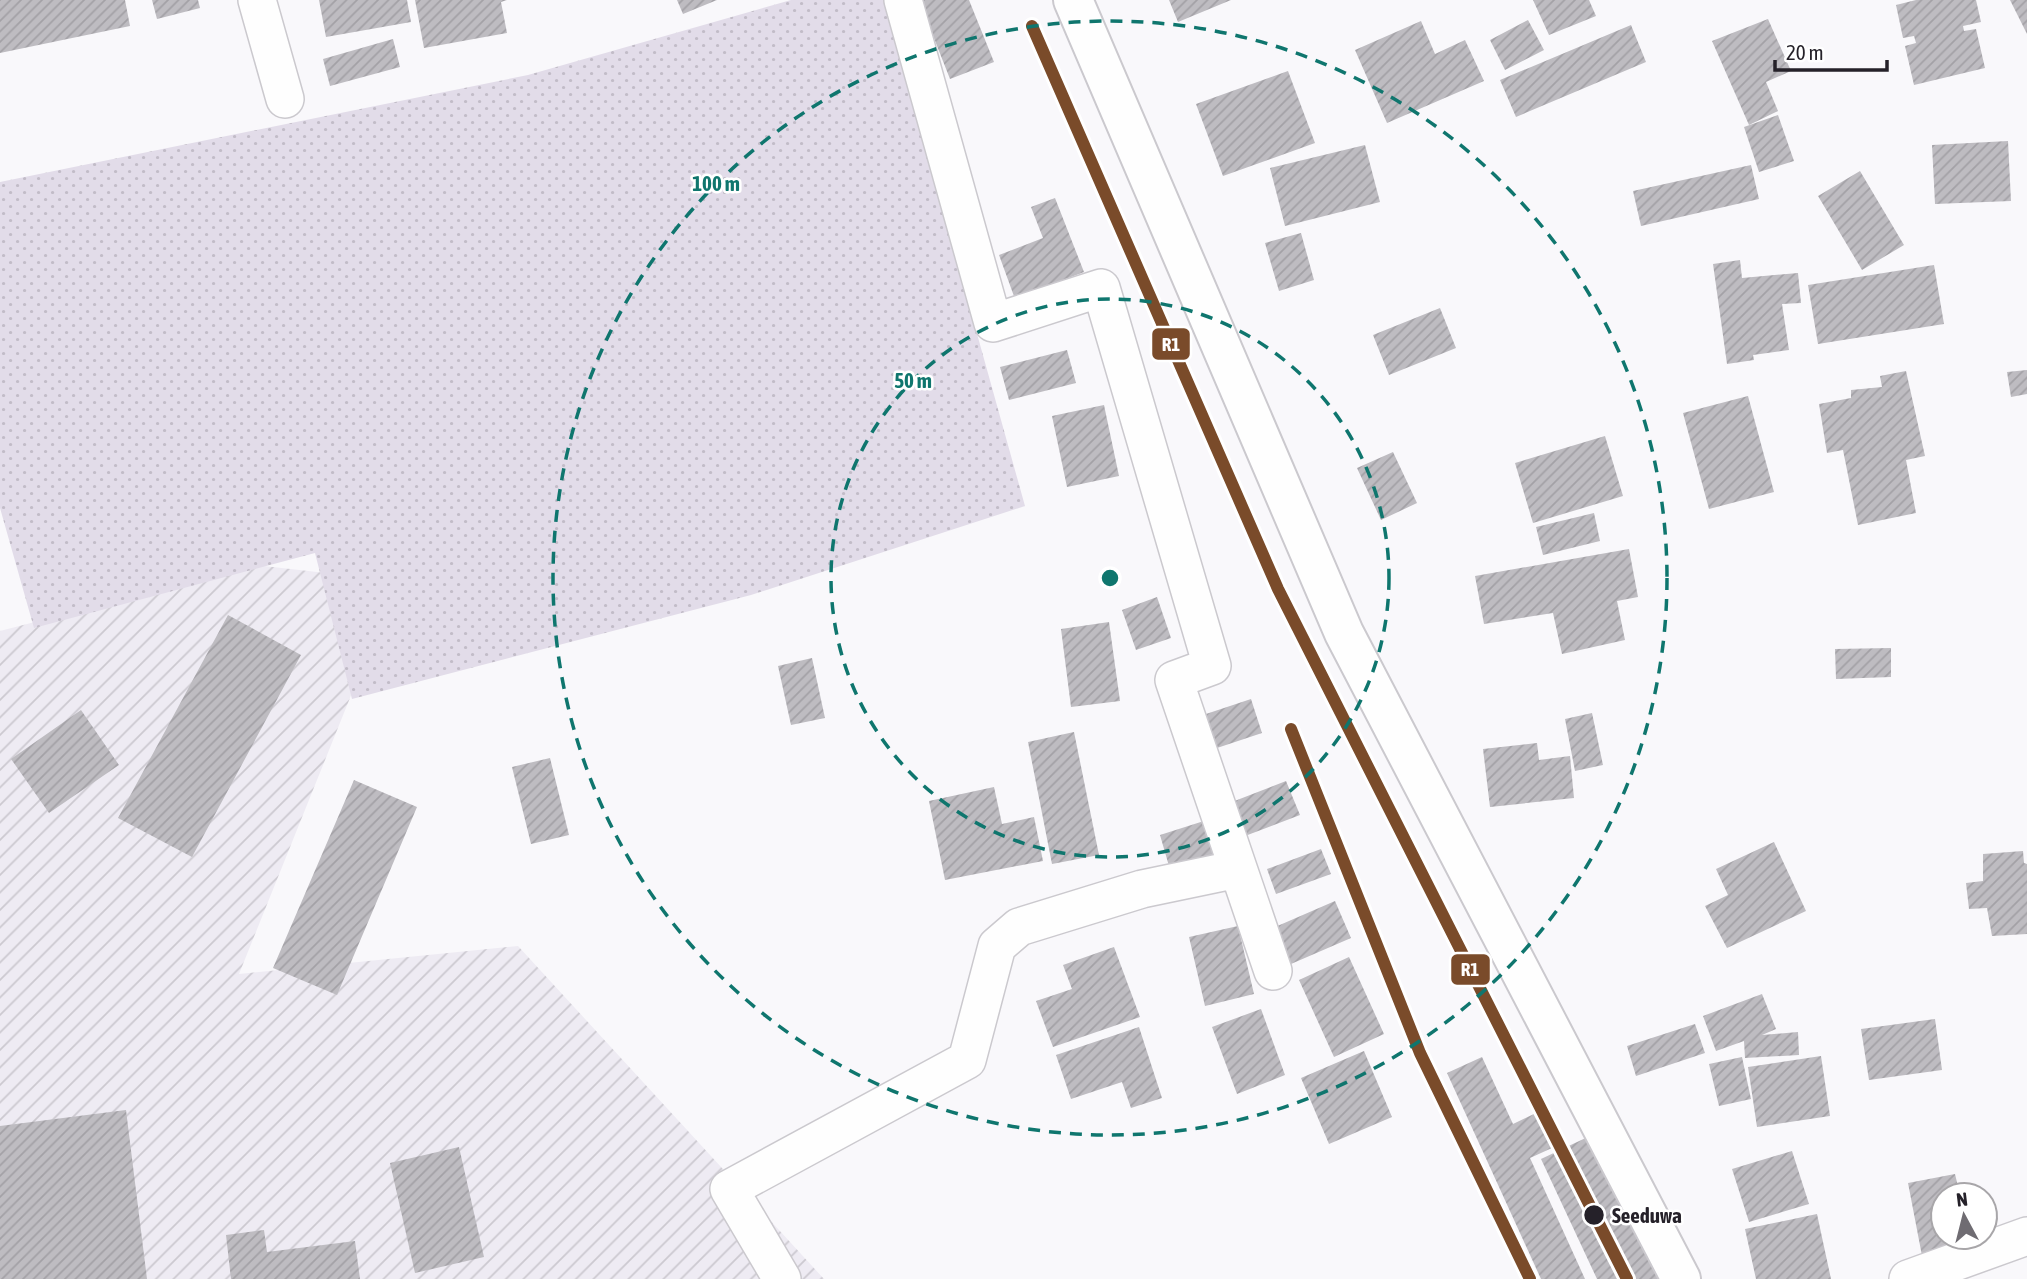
<svg xmlns="http://www.w3.org/2000/svg" width="2027" height="1279" viewBox="0 0 2027 1279" font-family="'Asap Condensed',sans-serif">
<defs>
<pattern id="industrial-furrows" width="10" height="10" patternUnits="userSpaceOnUse" patternTransform="scale(1.75)"><rect width="10" height="10" fill="#eeebf3"/><path d="M-1 1l2-2M0 10L10 0M9 11l2-2" fill="none" stroke="#ccc9d0"/></pattern>
<pattern id="park-dots" width="8" height="8" patternUnits="userSpaceOnUse" patternTransform="scale(1.75)"><rect width="8" height="8" fill="#e2dce9"/><path d="M2 2h.1M6 6h.1" fill="none" stroke="#c2bcc8" stroke-width="1.8" stroke-linecap="round"/></pattern>
<pattern id="building-hatch" width="6" height="6" patternUnits="userSpaceOnUse" patternTransform="scale(1.75)"><rect width="6" height="6" fill="#bebcc1"/><path d="M-1 1l2-2M0 6l6-6M5 7l2-2" fill="none" stroke="#a3a1a6"/></pattern>
</defs>
<rect width="100%" height="100%" fill="#f9f8fb"/>
<path fill="url(#industrial-furrows)" d="M255,565l142,16 -158,393 279,-28 306,333h-824v-648z"/>
<path fill="url(#park-dots)" d="M791,0h93l141,506 -274,89 -399,104 -37,-146 -281,75 -34,-120v-326l528,-107z"/>
<path fill="url(#building-hatch)" d="M0,0h125l5,26 -130,27z
M152,0h46l2,8 -43,11z
M319,0h88l4,22 -85,15z
M415,0h92l-6,2 6,31 -83,15z
M677,0h40l-34,14z
M919,0h50l25,62 -44,17z
M1169,0h62l-53,22z
M1533,0h56l7,16 -47,19z
M1916,0h60l5,22 -18,4 1,5 12,-2 9,39 -71,17 -9,-39 11,-3 -2,-7 -11,2 -7,-33z
M2010,0h17v34z
M1768,19l23,52 -25,11 12,29 -29,14 -37,-84z
M1528,20l16,30 -39,20 -15,-30z
M1421,21l14,33 30,-14 19,41 -97,42 -32,-73z
M1631,25l15,37 -130,55 -16,-37z
M393,39l7,28 -70,19 -7,-27z
M1288,71l27,72 -92,33 -27,-72z
M1778,115l16,46 -35,11 -15,-45z
M2008,141l3,60 -76,3 -3,-59z
M1365,145l15,57 -95,24 -15,-58z
M1751,165l8,34 -118,27 -8,-35z
M1860,171l44,74 -42,25 -44,-74z
M1055,198l29,74 -69,27 -16,-44 44,-17 -12,-31z
M1301,233l13,47 -35,11 -14,-48z
M1740,260l2,18 56,-5 3,30 -19,1 7,46 -36,5 1,5 -27,4 -14,-100z
M1934,265l10,59 -126,20 -10,-59z
M1440,308l16,40 -67,27 -16,-40z
M1067,350l9,33 -67,17 -9,-33z
M2027,370v24l-16,3 -4,-25z
M1906,371l19,85 -19,4 10,53 -58,12 -15,-75 -16,3 -8,-49 32,-6v-8l31,-3 -2,-11z
M1748,396l26,96 -65,17 -26,-96z
M1104,405l15,71 -52,11 -15,-71z
M1605,436l18,60 -90,27 -18,-60z
M1393,452l24,51 -36,17 -24,-52z
M1594,513l6,28 -57,14 -7,-28z
M1629,549l9,48 -21,4 8,39 -63,14 -9,-41 -69,11 -9,-48z
M1157,597l14,41 -35,12 -14,-40z
M228,615l73,40 -109,202 -74,-39z
M1109,622l11,79 -49,6 -10,-78z
M1891,648v29l-55,2 -1,-30z
M812,658l13,60 -34,7 -13,-59z
M1251,699l11,34 -54,18 -11,-34z
M81,710l38,55 -70,48 -38,-54z
M1592,713l11,52 -28,6 -10,-52z
M1074,732l25,123 -47,9 -24,-122z
M1537,743l2,17 31,-4 4,42 -84,9 -7,-58z
M550,758l19,77 -38,9 -19,-77z
M354,780l63,27 -80,188 -64,-27z
M1286,781l14,34 -55,21 -13,-34z
M994,787l8,37 32,-7 9,44 -98,19 -16,-79z
M1207,820l12,38 -48,15 -11,-38z
M1774,842l32,69 -79,37 -22,-42 23,-11 -12,-26z
M1321,849l10,25 -55,20 -9,-25z
M2023,851l1,12 3,1v70l-35,2 -5,-28 -18,1 -3,-26 17,-2v-27z
M1335,901l16,37 -67,29 -16,-37z
M1238,926l16,68 -49,12 -16,-69z
M1114,947l26,70 -87,30 -17,-46 36,-12 -9,-24z
M1349,957l35,77 -50,23 -35,-77z
M1762,994l14,35 -14,6 36,-3 1,23 -54,3 -1,-17 -28,10 -13,-35z
M1261,1009l24,66 -48,19 -25,-67z
M1935,1019l7,51 -73,10 -8,-51z
M1695,1024l10,29 -69,23 -9,-30z
M1139,1027l23,71 -31,10 -9,-26 -51,17 -15,-44z
M1364,1051l28,66 -63,27 -28,-66z
M1821,1056l9,60 -73,11 -9,-60z
M1482,1057l31,67 23,-11 16,35 -22,10 55,121h-44l-94,-206z
M1742,1057l9,42 -32,7 -10,-42z
M126,1110l21,169h-147v-153z
M1592,1135l67,144h-62l-56,-120z
M459,1147l25,110 -69,16 -25,-110z
M1792,1151l17,53 -60,18 -17,-53z
M1955,1174l5,21h-17v42h25l3,14 -48,10 -15,-78z
M1817,1214l14,65h-75l-11,-50z
M264,1230l3,22 88,-11 5,38h-129l-5,-44z"/>
<g fill="none" stroke-linecap="round" stroke-linejoin="round">
<g stroke="#cbc9ce" stroke-width="40">
<path id="minor" d="M257,0l28,99
M903,0l90,323 108,-35 111,378 -38,14 99,291
M782,1279l-53,-90 238,-129 30,-114 22,-19 123,-38 96,-20
M1908,1279l119,-43"/>
</g>
<g stroke="#cbc9ce" stroke-width="42">
<path id="tertiary" d="M1073,0l271,633 337,646"/>
</g>
<use href="#minor" stroke="#fefefe" stroke-width="37"/>
<use href="#tertiary" stroke="#fefefe" stroke-width="38"/>
<g stroke="#fff" stroke-width="18">
<path id="rail-1" d="M1032,26l246,563 349,690
M1291,729l129,324 110,226"/>
</g>
<use href="#rail-1" stroke="#7a4b2a" stroke-width="12"/>
</g>
<g fill="none" stroke="#0f766e" stroke-width="3.5" stroke-dasharray="12 9">
<circle cx="1110" cy="578" r="279"/>
<circle cx="1110" cy="578" r="557"/>
</g>
<circle fill="#252129" stroke="#fff" stroke-width="2.5" cx="1594" cy="1215" r="11"/>
<g text-anchor="middle" dominant-baseline="central" stroke-width="5" stroke-linejoin="round" paint-order="stroke">
<g font-size="21" font-weight="bold" fill="#252129" stroke="#fff" text-anchor="start">
<text x="1612" y="1215">Seeduwa</text>
</g>
</g>
<circle cx="1110" cy="578" r="10" fill="#0f766e" stroke="#fff" stroke-width="3.5"/>
<g font-size="21" text-anchor="middle" font-weight="bold" fill="#0f766e" stroke="#fff" stroke-width="5" stroke-linejoin="round" paint-order="stroke">
<text x="716" y="191">100 m</text>
<text x="913" y="388">50 m</text>
</g>
<g stroke="#fff" stroke-width="2.5">
<rect x="1151" y="327" width="40" height="34" rx="7" fill="#7a4b2a"/>
<rect x="1450" y="953" width="41" height="33" rx="7" fill="#7a4b2a"/>
</g>
<g font-size="19" text-anchor="middle" font-weight="bold" fill="#fff">
<text x="1171" y="351">R1</text>
<text x="1470" y="976">R1</text>
</g>
<g transform="translate(1964 1216) rotate(353)"><circle r="33" fill="#ffffff" stroke="#a8a6a9" stroke-width="2"/>
<path d="M0-5L12 26L0 18L-12 26Z" fill="#6f6c72"/>
<text y="-10" font-size="19" font-weight="bold" text-anchor="middle" fill="#252129">N</text>
</g>
<path d="M1775 60v10h112v-10" fill="none" stroke="#252129" stroke-width="3.5"/>
<text x="1786" y="60" font-size="21" fill="#252129" stroke="#ffffff" stroke-width="5" paint-order="stroke">20 m</text>
</svg>
